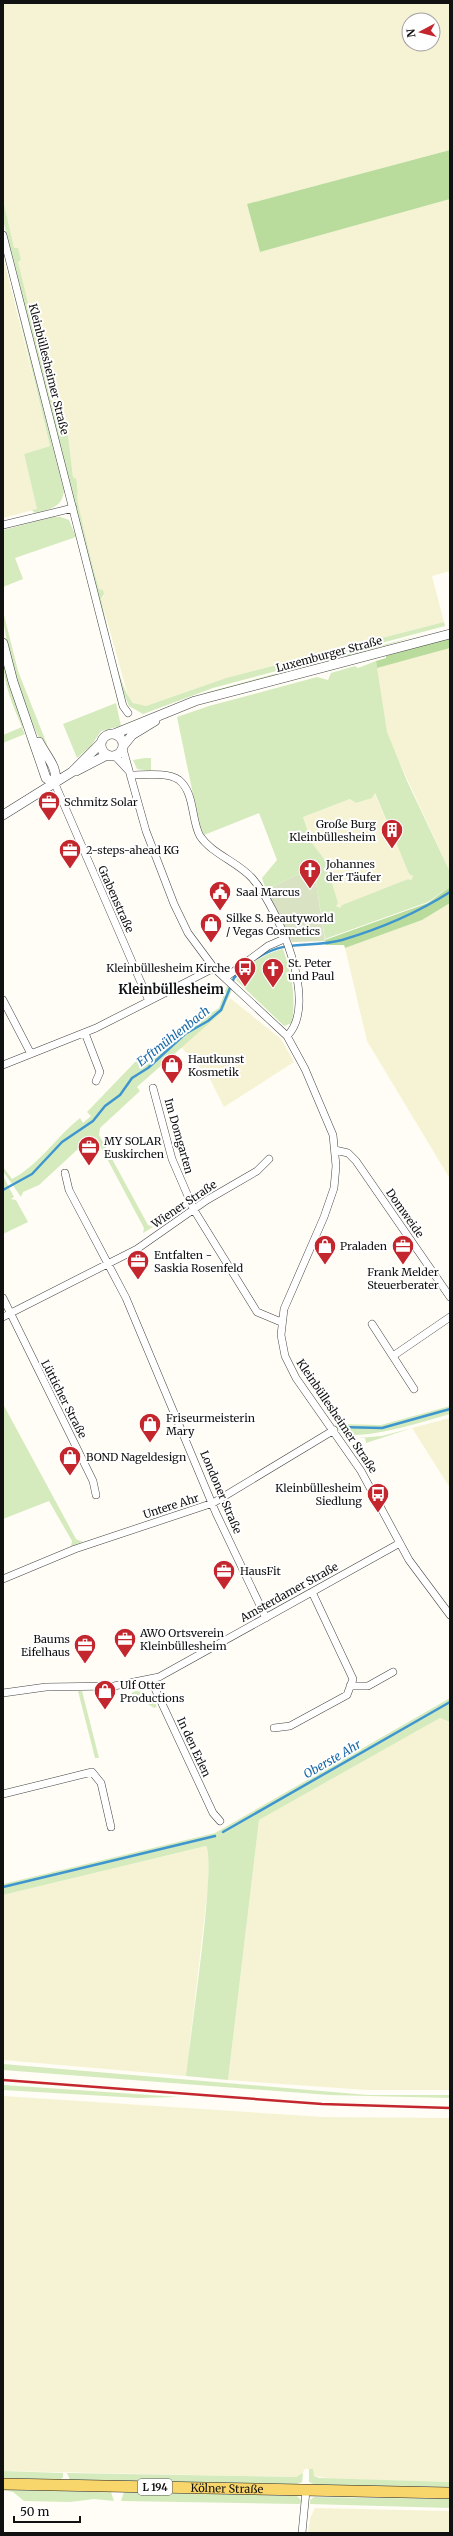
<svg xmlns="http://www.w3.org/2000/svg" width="453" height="2536" viewBox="0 0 453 2536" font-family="Merriweather,serif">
<rect width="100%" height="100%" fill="#fffdf5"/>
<path fill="#f6f3d4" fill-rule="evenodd" d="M3,3h447v147l-203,54 13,48 190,-53v372l-18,5 12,46 -218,56 -80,28 -9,-1 -8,-6 -28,-100 3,-3 -1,-6 -4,-1 -17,-65 -6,-32 2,-6 -2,-6 -3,-3 -5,-42 -15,-29 -7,-37 -17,-56 -11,-51 3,-3 -7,-11 -11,-49zM409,20h24v24h-24z
M3,256l47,190 -26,8 13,55 -34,9z
M450,648v224l-59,-128 -8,-24 -6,-52z
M374,792l35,82 4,1 -2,5 -3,-1 -66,26 -1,3 -5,-2 -11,-46 -13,-17 -9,-26 47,-18 6,4 12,-4z
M450,903v276l-83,-138 -22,-93 77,-28z
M230,998l51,41 13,23 -70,45 -15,-30 -29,-31 43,-35z
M450,1418v70l-38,-60z
M440,1718l10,4v368h-84l-138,-10 31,-260z
M206,1846l3,7 -1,34 -22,189 -183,-16v-165z
M3,2096l320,21 127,1v364l-118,-3 -18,-3 -2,-7h-7l-4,6 -5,2 -293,-6z
M315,2508l135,3v22h-142l2,-15z"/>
<path fill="#d5ebbd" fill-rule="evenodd" d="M3,199l11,49h4l3,12 -3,2 35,144 15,29 5,42 3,2c3,9 0,15 2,24 6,29 13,57 21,86l4,1 1,4 -3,5c6,24 17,87 32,104l13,3 80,-28 218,-56 1,4 -232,62 -70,26 -14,-8 -7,-17 -119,-469z
M3,249l61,242c-2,17 -14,18 -29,22l-3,-3 5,-1 -13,-55 26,-8z
M53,517h8l8,3 7,17 -61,21 8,21 -20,8v-57z
M3,611l15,60 32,81c-22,-20 -47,-111 -47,-141z
M421,635l-92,27 -3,-1 -3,3 -1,-3z
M3,660l21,65 -2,3 15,32 -2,1 -10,-27 -22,9v-8l19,-8c-9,-21 -19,-44 -19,-67z
M376,661l11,71 20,49 43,91v15l-22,15 -103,37 -9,-57h-3l-6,-12 -41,20 -4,-12 15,-18 -18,-47 -55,22 -4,-7 -23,-111 32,-11 108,-29 11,3 3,-7 24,-7 3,2zM375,793l34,81 4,2 -2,4 -3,-1 -66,26 -2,3 -4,-2 2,-3 -13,-43 -13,-17 -9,-26 47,-18 6,4 16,-5z
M318,662l1,3 -125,32 14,-5z
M116,703l5,23 -20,5 -10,15 -14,12 -14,-34z
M145,758h6v13l-14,-2 -4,-9z
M283,949c9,26 13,47 9,74l-8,3 -48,-46c9,-15 30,-27 47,-31z
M227,986l5,4 -9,21 -86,76 3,4 -40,37 -1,7 49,90 5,2 -10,6 1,-5 -48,-90 -5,-1 -52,48 -16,7 -2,5 -18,-26v-4l9,12c27,-14 44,-42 68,-61l3,5 8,-7 -4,-4 48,-50 84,-54z
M3,1176l11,21 -3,2 5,1 12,22 -25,12z
M3,1404l73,135 7,3 -12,4 1,-5 -23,-40 -46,18z
M450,1406v8c-21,6 -92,29 -110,18 -2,-2 -4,-5 -5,-8l46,1z
M412,1428l-52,17 6,-2 -1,-5h-7l24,-2z
M78,1691h4l17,67h-4z
M136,1691c11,1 17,5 21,16l-3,1 -23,-15z
M450,1698v24l-10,-4 -181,102 -31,260 -42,-4c3,-31 31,-215 20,-230l-203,49v-11l212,-51z
M3,2064l365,31h82v3l-121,-3 -326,-25z
M3,2085l176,12 -40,1 -136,-8z
M309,2469h4l1,7 5,2 131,4v5l-135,-2 -6,-3z
M3,2471l60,2v4l-3,3 -57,-2z
M67,2473l229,4 7,-4 -1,9 -5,2 -227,-4z
M3,2490l108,2 3,9 -20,-2 -24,3 -46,-1 -11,-9z
M124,2492l173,4 6,6 -4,2 -178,-3z
M314,2497l136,2v9l-140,-4v-4z"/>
<path fill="#b9dc9c" d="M450,150v49l-190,53 -13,-48z
M450,638v10l-73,20 -1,-7 10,-3v-2z
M450,887v16l-28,17 -77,28 -1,-3h-18l-1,-5 103,-37z"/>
<path fill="#d9e3c4" d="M307,870l6,12h3l9,59 -33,1 -26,-52z"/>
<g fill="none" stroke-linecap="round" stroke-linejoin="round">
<path stroke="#3f96cf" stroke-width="2.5" d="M257,958c32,-20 52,-9 85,-18 37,-11 75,-27 108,-48
M3,1190l29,-16 30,-32 31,-21 12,-15 15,-11 12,-17 16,-10 37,-34 23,-13 13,-11 13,-32 8,-8
M339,1427l43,1 68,-19
M223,1832l227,-130
M3,1887l212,-51"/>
<g stroke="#444" stroke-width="8">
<path id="minor" d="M3,235l120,471 5,7
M3,525l70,-17
M123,749l23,82 28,73 14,29 26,35 73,68 18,33 28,66 3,31 -2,22 -10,29 -40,92 -3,26 4,21 11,22 65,93 48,89 41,55
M115,756l13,14
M131,775c13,0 37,-3 48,5 16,13 12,40 21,56 12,18 38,26 52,42 26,30 68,126 35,158
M55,784l94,217
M225,978l43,-32 16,-7
M3,1000l28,54
M85,1033l15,39 -4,9
M3,1065l93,-37 118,-60
M153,1088l19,71 22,51 63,102 24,10
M335,1150l13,3 8,8 94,136
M65,1173l4,17 57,108 90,215 50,105
M3,1298l90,183 3,14
M3,1317l134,-68 70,-49 50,-29 12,-12
M372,1324l42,65
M393,1356l57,-39
M3,1579l72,-30 138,-46 121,-73
M151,1680l62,133 7,8
M350,1686h18l25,-14
M3,1693l43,-6 68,-1 45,-9 241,-134
M274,1728l16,-2 57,-31 6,-16 -41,-87
M3,1794l89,-22 9,11 10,44
M302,2533l4,-42"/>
</g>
<g stroke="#444" stroke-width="10">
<path id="tertiary" d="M3,643l10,39 33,96 9,6
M101 745a11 11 0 1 1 22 0a11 11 0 1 1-22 0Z
M114,734l81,-33 255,-67
M39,742c7,14 20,26 16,42
M124,745l8,-10 23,-14
M76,771l31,-16
M3,815l69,-43 29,-29"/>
</g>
<g stroke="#222" stroke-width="12">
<g id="primary">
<path id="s1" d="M3,2484l447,9"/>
</g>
</g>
<use href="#minor" stroke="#fff" stroke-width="7"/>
<use href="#tertiary" stroke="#fff" stroke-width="9"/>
<use href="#primary" stroke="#f9d66b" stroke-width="11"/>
<path stroke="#c4262e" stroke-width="2.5" d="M3,2080l319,24 128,4"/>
</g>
<defs>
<g id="office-pin" transform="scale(1.15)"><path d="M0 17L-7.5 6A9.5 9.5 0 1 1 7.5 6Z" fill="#c4262e" stroke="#fff"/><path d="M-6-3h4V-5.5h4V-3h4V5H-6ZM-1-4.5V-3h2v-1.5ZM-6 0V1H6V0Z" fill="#fff"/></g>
<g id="building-pin" transform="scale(1.15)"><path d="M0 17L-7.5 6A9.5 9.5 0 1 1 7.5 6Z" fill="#c4262e" stroke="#fff"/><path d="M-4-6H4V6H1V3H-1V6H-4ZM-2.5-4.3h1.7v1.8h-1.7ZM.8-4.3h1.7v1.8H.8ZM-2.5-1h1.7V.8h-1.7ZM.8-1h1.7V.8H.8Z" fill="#fff"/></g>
<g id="church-pin" transform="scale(1.15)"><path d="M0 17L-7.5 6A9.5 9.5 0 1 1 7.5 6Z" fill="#c4262e" stroke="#fff"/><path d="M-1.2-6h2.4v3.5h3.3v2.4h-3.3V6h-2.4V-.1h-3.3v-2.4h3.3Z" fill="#fff"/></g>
<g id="civic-pin" transform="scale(1.15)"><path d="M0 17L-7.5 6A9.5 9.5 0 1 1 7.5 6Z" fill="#c4262e" stroke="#fff"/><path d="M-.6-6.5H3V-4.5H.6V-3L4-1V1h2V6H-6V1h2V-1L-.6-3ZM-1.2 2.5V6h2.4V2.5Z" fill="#fff"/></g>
<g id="shop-pin" transform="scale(1.15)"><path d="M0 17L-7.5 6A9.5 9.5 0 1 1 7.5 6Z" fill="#c4262e" stroke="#fff"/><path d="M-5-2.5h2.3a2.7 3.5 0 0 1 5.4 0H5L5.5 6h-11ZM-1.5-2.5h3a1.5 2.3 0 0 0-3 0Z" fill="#fff"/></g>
<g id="bus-pin" transform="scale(1.15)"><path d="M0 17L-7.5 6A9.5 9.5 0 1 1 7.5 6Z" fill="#c4262e" stroke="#fff"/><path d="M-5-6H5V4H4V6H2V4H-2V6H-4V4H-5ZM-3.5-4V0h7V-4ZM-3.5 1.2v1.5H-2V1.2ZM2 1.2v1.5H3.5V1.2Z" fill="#fff"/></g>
</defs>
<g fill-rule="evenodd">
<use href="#office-pin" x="49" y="802"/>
<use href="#building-pin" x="392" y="830"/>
<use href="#office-pin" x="70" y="850"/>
<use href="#church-pin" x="310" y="870"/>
<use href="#civic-pin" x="220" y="892"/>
<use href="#shop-pin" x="211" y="924"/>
<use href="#bus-pin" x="245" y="968"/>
<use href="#church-pin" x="273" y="969"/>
<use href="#shop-pin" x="172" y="1065"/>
<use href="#office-pin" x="89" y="1147"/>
<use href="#shop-pin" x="325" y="1246"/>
<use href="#office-pin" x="403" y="1246"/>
<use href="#office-pin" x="138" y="1261"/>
<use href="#shop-pin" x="150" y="1424"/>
<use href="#shop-pin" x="70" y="1457"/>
<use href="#bus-pin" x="378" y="1494"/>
<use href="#office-pin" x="224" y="1571"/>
<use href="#office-pin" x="125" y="1639"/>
<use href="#office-pin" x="85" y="1645"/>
<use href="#shop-pin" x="105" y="1691"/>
</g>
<g text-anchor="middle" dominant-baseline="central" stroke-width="4" stroke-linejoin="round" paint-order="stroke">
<rect fill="#fff" stroke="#585858" stroke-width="1" x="138" y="2479" width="34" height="16" rx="3"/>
<g font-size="10" font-weight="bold" fill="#111">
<text x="155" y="2487">L 194</text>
</g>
<g font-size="11" fill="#111" stroke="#fff">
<text transform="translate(49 369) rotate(76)">Kleinbüllesheimer Straße</text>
<text transform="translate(329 654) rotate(-15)">Luxemburger Straße</text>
<text transform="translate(116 899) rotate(66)">Grabenstraße</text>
<text transform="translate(179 1136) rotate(74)">Im Domgarten</text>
<text transform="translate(184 1204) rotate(-34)">Wiener Straße</text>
<text transform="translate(405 1213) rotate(55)">Domweide</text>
<text transform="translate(64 1399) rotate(63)">Lütticher Straße</text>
<text transform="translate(337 1416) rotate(56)">Kleinbüllesheimer Straße</text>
<text transform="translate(221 1492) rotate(67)">Londoner Straße</text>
<text transform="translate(171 1506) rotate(-18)">Untere Ahr</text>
<text transform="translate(289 1592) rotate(-29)">Amsterdamer Straße</text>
<text transform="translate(194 1747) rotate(65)">In den Erlen</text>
<text stroke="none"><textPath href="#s1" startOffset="224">Kölner Straße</textPath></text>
</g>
<g font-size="11" fill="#111" stroke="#fff" text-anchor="start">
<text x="64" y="802">Schmitz Solar</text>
<text x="376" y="824" text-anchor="end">Große Burg<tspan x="376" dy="13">Kleinbüllesheim</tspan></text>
<text x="86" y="850">2-steps-ahead KG</text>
<text x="326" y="864">Johannes<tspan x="326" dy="13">der Täufer</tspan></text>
<text x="236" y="892">Saal Marcus</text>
<text x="226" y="918">Silke S. Beautyworld<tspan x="226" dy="13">/ Vegas Cosmetics</tspan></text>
<text x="288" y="963">St. Peter<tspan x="288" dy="13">und Paul</tspan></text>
<text x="230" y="968" text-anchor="end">Kleinbüllesheim Kirche</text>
<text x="188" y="1059">Hautkunst<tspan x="188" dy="13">Kosmetik</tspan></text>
<text x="104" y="1141">MY SOLAR<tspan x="104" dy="13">Euskirchen</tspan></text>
<text x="340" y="1246">Praladen</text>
<text x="154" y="1255">Entfalten -<tspan x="154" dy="13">Saskia Rosenfeld</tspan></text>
<text x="403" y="1272" text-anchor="middle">Frank Melder<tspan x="403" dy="13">Steuerberater</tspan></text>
<text x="166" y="1418">Friseurmeisterin<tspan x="166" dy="13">Mary</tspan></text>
<text x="86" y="1457">BOND Nageldesign</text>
<text x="362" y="1488" text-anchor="end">Kleinbüllesheim<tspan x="362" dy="13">Siedlung</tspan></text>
<text x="240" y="1571">HausFit</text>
<text x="140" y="1633">AWO Ortsverein<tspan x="140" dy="13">Kleinbüllesheim</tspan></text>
<text x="70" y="1639" text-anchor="end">Baums<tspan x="70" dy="13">Eifelhaus</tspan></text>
<text x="120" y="1685">Ulf Otter<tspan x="120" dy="13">Productions</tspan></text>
</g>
<g font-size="12" font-style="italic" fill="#1768a6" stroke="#fff">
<text transform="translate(173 1036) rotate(-38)">Erftmühlenbach</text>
<text transform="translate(332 1759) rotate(-30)">Oberste Ahr</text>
</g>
<g font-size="13" font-weight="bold" fill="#111" stroke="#fff">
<text x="171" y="989">Kleinbüllesheim</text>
</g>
</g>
<rect width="453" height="2536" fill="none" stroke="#111111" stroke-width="8"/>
<g transform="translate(421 32) rotate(263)"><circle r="19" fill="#ffffff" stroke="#a0a0a0"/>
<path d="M0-3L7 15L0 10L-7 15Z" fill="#c4262e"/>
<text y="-6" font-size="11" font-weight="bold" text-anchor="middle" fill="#111111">N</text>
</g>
<path d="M14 2516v6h66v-6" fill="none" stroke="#111111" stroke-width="2"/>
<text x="20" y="2516" font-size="12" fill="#111111" stroke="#ffffff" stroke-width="3" paint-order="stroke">50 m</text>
</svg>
